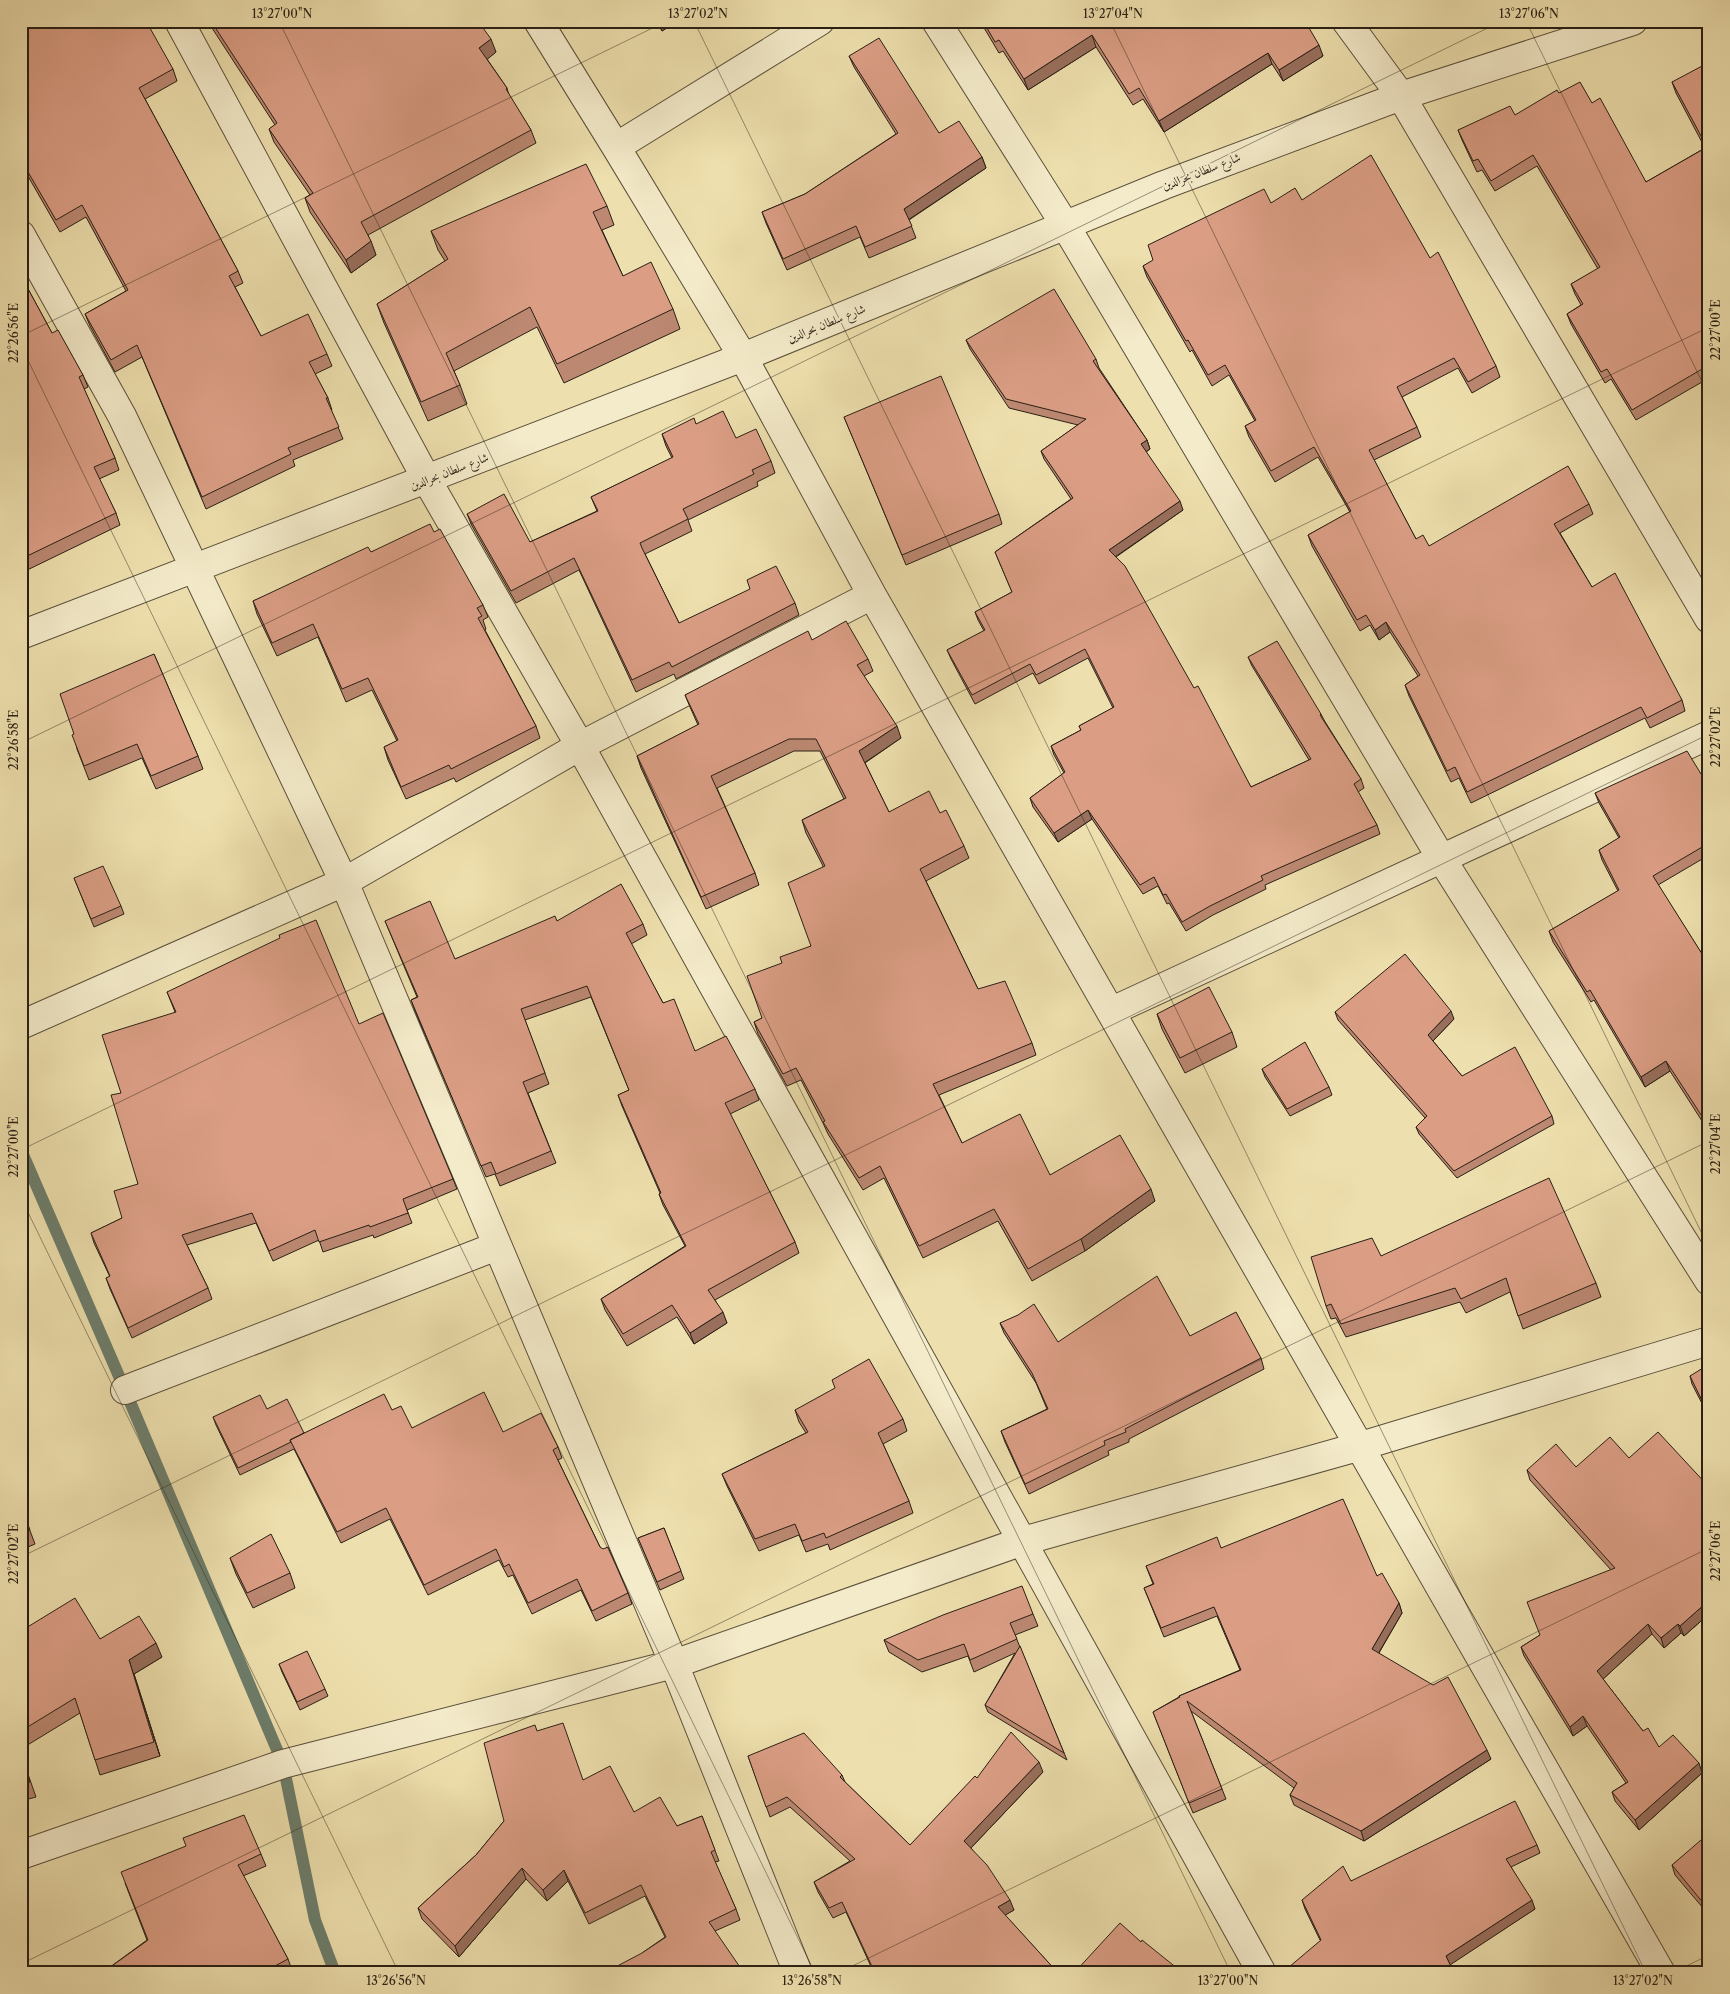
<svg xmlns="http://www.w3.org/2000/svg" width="1730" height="1994" viewBox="0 0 1730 1994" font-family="'Libre Caslon Text',Amiri,serif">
<rect width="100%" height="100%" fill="#eee0ae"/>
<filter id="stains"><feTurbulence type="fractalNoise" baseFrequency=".004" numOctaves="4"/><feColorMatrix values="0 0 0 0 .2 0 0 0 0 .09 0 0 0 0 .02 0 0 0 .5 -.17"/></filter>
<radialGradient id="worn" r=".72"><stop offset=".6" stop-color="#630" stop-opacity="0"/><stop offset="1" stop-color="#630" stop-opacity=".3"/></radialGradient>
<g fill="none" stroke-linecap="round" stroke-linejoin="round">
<path stroke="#6d7e6c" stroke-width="12" d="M21,1150l104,240 158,374 32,156 20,53"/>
<g stroke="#5a4f3a" stroke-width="30">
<path id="minor" d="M179,21l248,459 153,266 682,1227
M538,21l78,126 127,210 129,238 789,1378
M936,21l129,204 376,633 268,423
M1346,21l55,75 308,523
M616,147l204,-126
M21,235l101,181 222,466 330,782 124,309
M21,635l722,-278 421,-172 237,-89 232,-75
M1112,1011l597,-276
M21,1025l323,-143 236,-136 292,-151
M125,1390l372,-144
M21,1855l262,-91 391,-100 349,-123 338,-95 348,-105"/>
</g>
<use href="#minor" stroke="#f4ebca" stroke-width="28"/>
</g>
<path fill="#bc8872" stroke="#291f14" d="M21,21l152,48 4,12 -32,18 93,172 5,12 -8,4 26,49 66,18 5,12 -17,8 13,24 4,12h-1l12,29 -50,21 2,6 -89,43 -64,-152 -27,15 -25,-46 -5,-12 41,-23 -40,-74 -26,15 -39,-68v-123l6,-4 -6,-12z
M209,21h269l18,31 -9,7 20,29 2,7 22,35 5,13 -168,92 8,20 -25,18 -41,-61 -5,-14 5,-3 -36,-53 -5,-13 6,-4 -63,-97z
M656,21h22l-16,10z
M980,21h325l18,35 -40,25 -11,-17 -108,68 -21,-33 -10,6 -37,-58 -68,43 -25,-39 -4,2z
M849,56l90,77 43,24 4,11 -77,52 7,18 -47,20 -9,-21 -73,33 -21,-47 -4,-11 43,-18 91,-60 -42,-67z
M1709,73v305l-73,42 -25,-41 -6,4 -34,-59 -4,-10 14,-9 -6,-11 -4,-10 27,-15 -61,-103 -42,25 -13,-21 -5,2 -15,-32 -4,-10 57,-15 77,-12 54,79 59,-34 -29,-55 -4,-11z
M1302,200l128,58 66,108 4,11 -28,16 -14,-25 -56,29 15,30 4,10 -47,23 42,79 13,7 160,-42 4,10 -33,19 32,54 90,113 3,11 -35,17 -5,-10 -174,85 -12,-25 -8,4 -42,-86 -4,-11 13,-9 -28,-44 -11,8 -9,-15 -10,6 -48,-85 -4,-11 42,-23 -32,-55 -43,25 -26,-45 -4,-11 10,-5 -26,-46 -17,11 -20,-36 -2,2 -43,-75 -4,-11 128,-63z
M607,206l7,19 -12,5 21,46 50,33 7,20 -116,54 -27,-56 -83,44 6,14 7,19 -39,17 -44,-98 -7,-19 68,-43 -7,-11 -7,-19z
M21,276l31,57 31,42 5,12 -4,2 31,69 4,12 -20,9 17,34 4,12 -99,48z
M966,340l130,19 3,9 48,72 3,9 -4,3 37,58 -67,47 135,230 58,-27 -57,-94 -4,-9 73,57 3,6 37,59 3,9 -6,4 19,33 3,9 -115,51 1,4 -53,26 -27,16 -17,-28 -2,1 -9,-18 -15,8 -51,-75 -34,23 -25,-35 -3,-9 34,-25 -10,-18 -3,-9 30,-16 -2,-4 34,-18 -25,-50 -49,26 -6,-11 -58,31 -24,-45 -4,-9 37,-19 -6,-11 -3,-8 37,-20 -17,-40 76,-53 -27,-40 -3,-8 37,-26 -69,-17 -39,-59z
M844,417l155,97 3,10 -96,41z
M696,424l40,14 35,23 4,12 -18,9 1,4 -70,34 4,11 -47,23 34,69 116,-20 4,12 -123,64 -2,-5 -38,18 -57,-122 -63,33 -44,-77 -5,-12 63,28 67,-31 -6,-14 81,-39 -6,-12 -4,-12z
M434,532l49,73 5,12 -5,3 3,9 -1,1 51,96 4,12 -84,44 -2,-4 -48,21 -18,-39 -4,-13 13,-6 -25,-51 -26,12 -28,-65 -41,19 -20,-42 -4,-13 118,-49z
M812,640l56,19 5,12 -9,5 37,62 -36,25 24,49 51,1 24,33 5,12 -43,23 52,108 54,54 4,12 -97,40 23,48 88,32 105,26 -70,50 -53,30 -34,-60 -75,37 -39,-80 -21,12 -35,-56 -5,-11 -22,-43 -14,6 -29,-52 -4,-12 8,-4 20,-55 29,-17 12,-80 -17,-33 -4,-13 42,-21 -24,-48h-26l-77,37 38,85 4,12 -53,24 -65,-141 -4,-12 61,-31 -8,-18 -5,-12z
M154,654l44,102 5,13 -47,20 -14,-31 -53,22 -12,-31 -3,-15z
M1709,770v85l-51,30 51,80v167l-39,-61 -25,16 -51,-87 -3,2 -38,-60 -4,-11 69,-40 -16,-31 -3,-10 20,-12 -20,-35 -4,-10 106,-19z
M74,878l47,28 3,8 -30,13z
M385,921l70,38 102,-38 86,3 4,11 -16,9 32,59 32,48 60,38 4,11 -29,14 65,128 4,11 -84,47 12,23 -33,21 -17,-27 -50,29 -22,-36 -4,-11 84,-53 -22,-41 -4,-11 1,-1 -38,-87 -4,-11 11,-5 -38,-93 -66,23 24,64 -21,9 28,70 -56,23 -5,-12 -9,3 -71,-166 -4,-11 6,-3z
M167,992l192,32 94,155 4,10 -50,21 5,13 -38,15 -1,-3 -50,17 -4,-12 -46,21 -17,-38 -69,22 21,43 4,11 -80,39 -22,-49 -4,-11 4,-1 -16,-34 -3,-10 31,-15 16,-34 -17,-91 54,-81z
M1335,1012l119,7 -21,22 29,35 90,40 2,8 -97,54 -38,-44 -3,-7 9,-9 -87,-98z
M1157,1014l75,18 5,15 -52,26 -23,-44z
M1262,1069l67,18 3,8 -42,21 -25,-39z
M1381,1256l215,27 5,14 -78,32 -13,-37 -44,21 -6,-11 -114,35 -10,-19 -5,1 -5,-13z
M1000,1323l58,19 132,-6 71,22 3,11 -135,70v3l-21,9 1,4 -80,39 -24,-52 -4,-11 46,-22 -11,-26 -32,-50z
M1690,1376h19v41l-17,-33z
M267,1409l37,24 88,-23 20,18 91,4 55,15 4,11 -4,2 42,87 28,46 4,11 -36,17 -15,-31 -49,24 -19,-39 -5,2 -9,-17 -71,35 -38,-76 -49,24 -47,-94 -54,26 -24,-50 -3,-8z
M795,1410l108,9 4,12 -24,13 26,57 4,12 -83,37 -2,-6 -22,8 -7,-17 -40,16 -32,-65 -5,-12 84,-41 -7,-11z
M1629,1458l80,29v127l-25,22 -3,-3 -17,15 -12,-14 -49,45 40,52 16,16 43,26 -63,57 -24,-29 -3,-9 14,-9 -39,-57 -14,10 -49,-80 -3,-9 19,-12 71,-65 -81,-90 -3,-10 49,-3z
M21,1507l14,37 -14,6z
M664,1528l20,51 -24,11 -22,-52z
M1221,1548l156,28 22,27 3,10 -23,40 112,106 -127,82 -70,-36 -4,-10 4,-7 -103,-77 35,88 -33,14 -40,-101 26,-15v-1l61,-26 -23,-54 -53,21 -20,-49 9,-4 -7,-18z
M230,1558l60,15 5,15 -42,20 -17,-34z
M1033,1614l5,12 -23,9 52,125 -79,-48 -3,-7 30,-52 -41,19 -6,-16 -46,16 -33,-20 -5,-12z
M21,1631l79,8 62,18 -28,17 26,82 -60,19 -20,-62 -59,36z
M279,1664l46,25 3,7 -28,14 -18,-38z
M537,1731l46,49 51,32 43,14 25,-10 17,45 -4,1 21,47 4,11 -25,11 -73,22 23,-16 -20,-41 -56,28 -21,-43 -21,20 -21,-22 -67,78 -37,-38 -4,-11 58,-53 28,-34z
M21,1754l15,43 -15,4z
M748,1756l94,19 3,7 65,63 67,-67 66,-6 -72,76 43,62 -9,5 53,58h-184l-28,-61 -13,6 -15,-26 -4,-10 36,-21 -60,-54 -20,10z
M1709,1835v80l-34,-40 -3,-10z
M1537,1845l3,8 -29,14 24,42 -85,55 -130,-24 -15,-31 -3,-9 49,-19z
M261,1854l5,12 -23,10 45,83 4,11 -5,3h-185l45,-33 -22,-57z"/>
<path fill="#996f5d" stroke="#291f14" d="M659,21h19l-16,10z
M1092,35l4,12 -68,43 -4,-11z
M491,39l5,13 -12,10 -5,-14z
M1319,45l4,11 -40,25 -4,-11z
M1268,53l4,11 -108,68 -5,-11z
M982,157l4,11 -78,52 -4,-11z
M371,241l5,14 -25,18 -5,-13z
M1147,440l3,9 -6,4 -3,-9z
M1180,501l3,9 -71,49 -3,-9z
M1386,622l4,10 -11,8 -4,-10z
M897,726l4,12 -37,25 -5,-12z
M1088,810l4,9 -34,23 -4,-9z
M1451,1011l3,8 -23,24 -3,-8z
M1666,1061l4,10 -25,16 -4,-10z
M1151,1189l4,12 -70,50 -4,-12z
M723,1312l4,11 -33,21 -4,-11z
M1399,1603l3,10 -27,46 -3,-10z
M1706,1603l3,7v4l-25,22 -4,-10z
M1648,1624l4,10 -51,47 -4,-10z
M1678,1624l3,9 -17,15 -3,-10z
M156,1643l6,14 -28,17 26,82 -31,-96z
M1583,1716l4,10 -14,10 -3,-9z
M1487,1750l4,9 -127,82 -3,-10z
M1039,1762l4,10 -75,79 -4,-10z
M1699,1763l3,10 -63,57 -4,-10z
M522,1868l4,11 -67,78 -4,-11z
M564,1870l4,11 -21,20 -4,-11z
M1010,1900l4,10 -12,7 -4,-10z
M1532,1900l3,9 -85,56 -4,-9z"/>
<path fill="#db9e85" stroke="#291f14" d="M21,21h125l27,48 -34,19 99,183 -9,5 32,60 47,-22 19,40 -18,8 19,36h-2l13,29 -51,21 3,6 -89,43 -65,-152 -26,15 -26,-46 43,-24 -46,-85 -26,15 -35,-60v-119l8,-5z
M211,21h267l13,18 -12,9 28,40 -1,1 25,41 -170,92 10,19 -25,19 -41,-62 8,-5 -44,-64 8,-6z
M983,21h322l14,24 -40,25 -11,-17 -109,68 -20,-33 -10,6 -37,-59 -68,44 -25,-39 -4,2z
M879,38l60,95 20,-12 23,36 -78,52 8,17 -47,21 -9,-21 -73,33 -21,-47 43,-18 93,-61 -49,-77z
M1704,65l5,8v292l-77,45 -25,-41 -6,3 -34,-58 16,-10 -12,-20 29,-17 -67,-112 -42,26 -13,-22 -5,2 -15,-31 52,-24 5,9 42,-25 2,3 21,-11 12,21 8,-5 46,84 61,-35 -35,-65z
M1371,155l59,103 8,-6 58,114 -28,16 -14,-24 -57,29 20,40 -48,23 47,89 7,-4 6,11 139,-80 21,38 -35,20 38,63 23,-14 67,127 -35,18 -6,-11 -174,85 -12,-25 -8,4 -42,-86 15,-10 -34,-53 -11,8 -9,-15 -9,5 -49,-85 43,-24 -37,-64 -43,24 -26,-45 11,-6 -31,-55 -17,10 -20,-35 -2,1 -43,-75 10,-6 -5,-15 116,-56 7,14 24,-15 7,12z
M586,164l21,42 -14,6 30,64 28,-14 22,47 -116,55 -27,-57 -84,46 14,32 -39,17 -44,-98 71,-45 -17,-28z
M21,276l31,57 6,-3 25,45 -4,2 36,81 -21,9 22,46 -95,46z
M1054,289l42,70 -3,2 54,79 -6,4 39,57 -71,49 16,16 69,122 4,-2 53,101 60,-28 -63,-102 29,-16 44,73 -1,1 41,64 -7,5 23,41 -116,51 2,4 -53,26 -28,16 -16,-28 -3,1 -9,-18 -14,8 -52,-75 -34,23 -24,-35 35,-26 -14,-26 30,-16 -2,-4 35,-19 -29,-58 -49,26 -6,-11 -58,31 -25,-45 38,-20 -10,-18 37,-20 -17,-40 78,-54 -32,-47 45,-32 -80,-20 -40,-59z
M941,376l58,138 -97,41 -58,-138z
M723,411l13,27 20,-9 15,32 -19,9 2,4 -71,35 5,10 -48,24 2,5 37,75 71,-34 -3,-9 29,-14 19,37 -123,64 -3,-5 -37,18 -58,-122 -63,33 -44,-77 37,-20 26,48 68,-31 -7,-14 82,-40 -11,-23 32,-16 2,6z
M430,524l4,8 6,-3 43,76 -6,3 5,8 -4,2 58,108 -85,43 -2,-4 -48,22 -17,-40 14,-7 -30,-62 -26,11 -29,-65 -41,19 -19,-42 115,-54 3,5z
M846,621l22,38 -11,6 40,61 -38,25 30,61 40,-21 11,22 6,-3 18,36 -44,23 58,120 27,-8 27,62 -99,41 29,59 58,-29 30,61 70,-40 31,54 -70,50 -53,30 -34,-60 -75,37 -39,-80 -21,12 -36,-56 2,-1 -29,-53 -13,6 -29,-52 8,-4 -15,-42 35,-13 -2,-6 31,-11 -23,-63 37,-17 -23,-46 44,-22 -30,-59h-27l-78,37 44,97 -54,24 -64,-141 62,-32 -14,-29 123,-64 4,9z
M154,654l44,102 -47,20 -14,-32 -53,22 -12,-31 2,-1 -14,-40z
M1687,751l14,23 8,-4v73l-56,33 56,89v162l-43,-66 -25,16 -51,-87 -3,2 -38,-61 70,-41 -20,-40 21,-13 -25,-44z
M103,866l18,40 -30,13 -17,-41z
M621,884l22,40 -17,9 37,70 11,-4 21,52 31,-15 29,53 -30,14 70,139 -87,48 15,22 -33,21 -18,-28 -49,29 -22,-35 85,-53 -27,-52 2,-1 -43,-98 11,-5 -42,-104 -66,23 24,64 -22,9 28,69 -55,23 -5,-12 -10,4 -70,-166 7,-3 -33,-76 45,-20 25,58 100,-43 2,5z
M316,920l43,104 24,-11 70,166 -50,20 5,14 -38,14 -1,-2 -50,17 -4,-12 -46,21 -17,-38 -70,22 26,53 -80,40 -22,-50 4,-2 -19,-43 31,-15 -8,-27 24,-7 -27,-89 10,-2 -19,-58 74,-23 -9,-20 113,-54 -1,-3z
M1405,954l46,57 -23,24 34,41 53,-29 37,69 -98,55 -38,-44 11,-11 -92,-104z
M1209,987l23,45 -52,26 -23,-44z
M1305,1042l24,45 -42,22 -25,-40z
M1549,1178l47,105 -78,33 -12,-38 -45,21 -6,-11 -114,36 -10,-20 -5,2 -15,-49 61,-19 9,18z
M1157,1276l33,60 46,-24 25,46 -136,71 1,3 -22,9 1,4 -80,39 -24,-53 47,-22 -16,-36 -32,-50 18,-8 16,-11 24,38z
M869,1359l34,60 -25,14 31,68 -83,37 -2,-5 -22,8 -7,-17 -40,15 -33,-65 86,-42 -13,-22 40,-22 -3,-8z
M1703,1368l6,8v39l-19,-39z
M484,1392l19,40 38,-19 17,34 -5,3 47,97 3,2 5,-2 20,46 -36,18 -15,-32 -49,24 -19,-39 -5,3 -8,-18 -72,36 -38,-77 -49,24 -47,-92 94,-46 8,16 9,-4 11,22z
M260,1395l7,14 20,-10 17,34 -14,7 1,2 -53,26 -25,-51z
M1658,1432l51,55v119l-3,-3 -26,23 -2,-2 -17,14 -13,-14 -51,47 46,60 5,-3 11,19 14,-12 26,28 -64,57 -23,-28 16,-10 -45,-66 -13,11 -49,-80 19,-12 -13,-33 88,-34 -88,-98 29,-26 20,23 34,-30 19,21z
M1343,1499l34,77 5,-3 17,30 -27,46 61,36 15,-8 39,73 -126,81 -71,-36 7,-12 -110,-82 35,88 -33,14 -36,-91 27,-15 -1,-1 62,-26 -27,-63 -53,21 -17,-40 10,-4 -8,-18 71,-29 4,11z
M21,1507l9,23 -9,3z
M664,1528l17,43 -24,11 -19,-44z
M271,1534l19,39 -43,20 -17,-35z
M1022,1586l11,28 -23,9 7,16 -47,21 -6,-16 -46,16 -34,-20 59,-25z
M75,1598l25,41 39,-23 17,27 -27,17 25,82 -59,18 -20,-62 -54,33v-100z
M1020,1646l44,107 -79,-48z
M307,1651l18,38 -28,13 -18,-38z
M563,1723l20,57 27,-14 24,46 26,-15 17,29 25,-10 13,34 -4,2 25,57 -27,13 35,51h-140l38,-20 24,-16 -25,-52 -56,28 -21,-43 -21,20 -21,-22 -67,78 -37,-38 58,-53 28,-34 -20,-78 51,-18 2,6z
M1011,1732l28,30 -75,79 23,24 23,35 -12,7 60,66h-183l-33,-71 -13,6 -15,-26 41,-23 -68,-62 -21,10 -18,-51 56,-23 38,42 -2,2 70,68 65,-69 2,2z
M21,1755l9,27 -9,3z
M1515,1801l22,44 -31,14 26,41 -86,56 8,17h-172l39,-33 -19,-40 41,-34 8,15z
M244,1815l17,39 -23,11 50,94 -15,8 3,6h-174l46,-33 -27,-68 65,-26 -3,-8z
M1708,1834l1,1v75l-37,-45z
M1120,1923l21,19 1,-2 41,33h-109z"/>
<path fill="none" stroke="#291f14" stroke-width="1" stroke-opacity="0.45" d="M279,21l952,1952M694,21l952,1952M1110,21l599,1227M1526,21l183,375M21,336l646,-315M21,346l794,1627M21,743l1481,-722M21,1150l1688,-823M21,1198l378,775M21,1557l1688,-823M21,1964l1688,-823M838,1973l871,-425M1672,1973l37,-18"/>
<g text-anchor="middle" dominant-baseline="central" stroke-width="4" stroke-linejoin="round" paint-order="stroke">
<g font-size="12" fill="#291f14" stroke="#f4ebca">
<text transform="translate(1201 171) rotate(-21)">شارع سلطان بحرالدين</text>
<text transform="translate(826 323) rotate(-22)">شارع سلطان بحرالدين</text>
<text transform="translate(449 471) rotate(-21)">شارع سلطان بحرالدين</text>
</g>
</g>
<rect width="1730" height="1994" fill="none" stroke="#eee0ae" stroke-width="55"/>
<rect x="28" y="28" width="1674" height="1938" fill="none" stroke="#291f14" stroke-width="2"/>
<g font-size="12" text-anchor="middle" fill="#291f14">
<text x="282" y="18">13°27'00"N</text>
<text x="698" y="18">13°27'02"N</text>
<text x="1113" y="18">13°27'04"N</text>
<text x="1529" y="18">13°27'06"N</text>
<text transform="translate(1716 330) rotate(-90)" y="4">22°27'00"E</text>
<text transform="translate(14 333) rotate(-90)" y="4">22°26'56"E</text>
<text transform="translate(1716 737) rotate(-90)" y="4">22°27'02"E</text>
<text transform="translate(14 740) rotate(-90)" y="4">22°26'58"E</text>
<text transform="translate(1716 1144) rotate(-90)" y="4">22°27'04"E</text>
<text transform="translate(14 1147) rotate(-90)" y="4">22°27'00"E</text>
<text transform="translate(1716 1551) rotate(-90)" y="4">22°27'06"E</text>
<text transform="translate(14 1554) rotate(-90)" y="4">22°27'02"E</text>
<text x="396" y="1985">13°26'56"N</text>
<text x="812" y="1985">13°26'58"N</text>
<text x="1228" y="1985">13°27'00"N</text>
<text x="1643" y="1985">13°27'02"N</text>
</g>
<rect width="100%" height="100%" filter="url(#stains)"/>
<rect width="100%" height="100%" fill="url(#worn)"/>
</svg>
